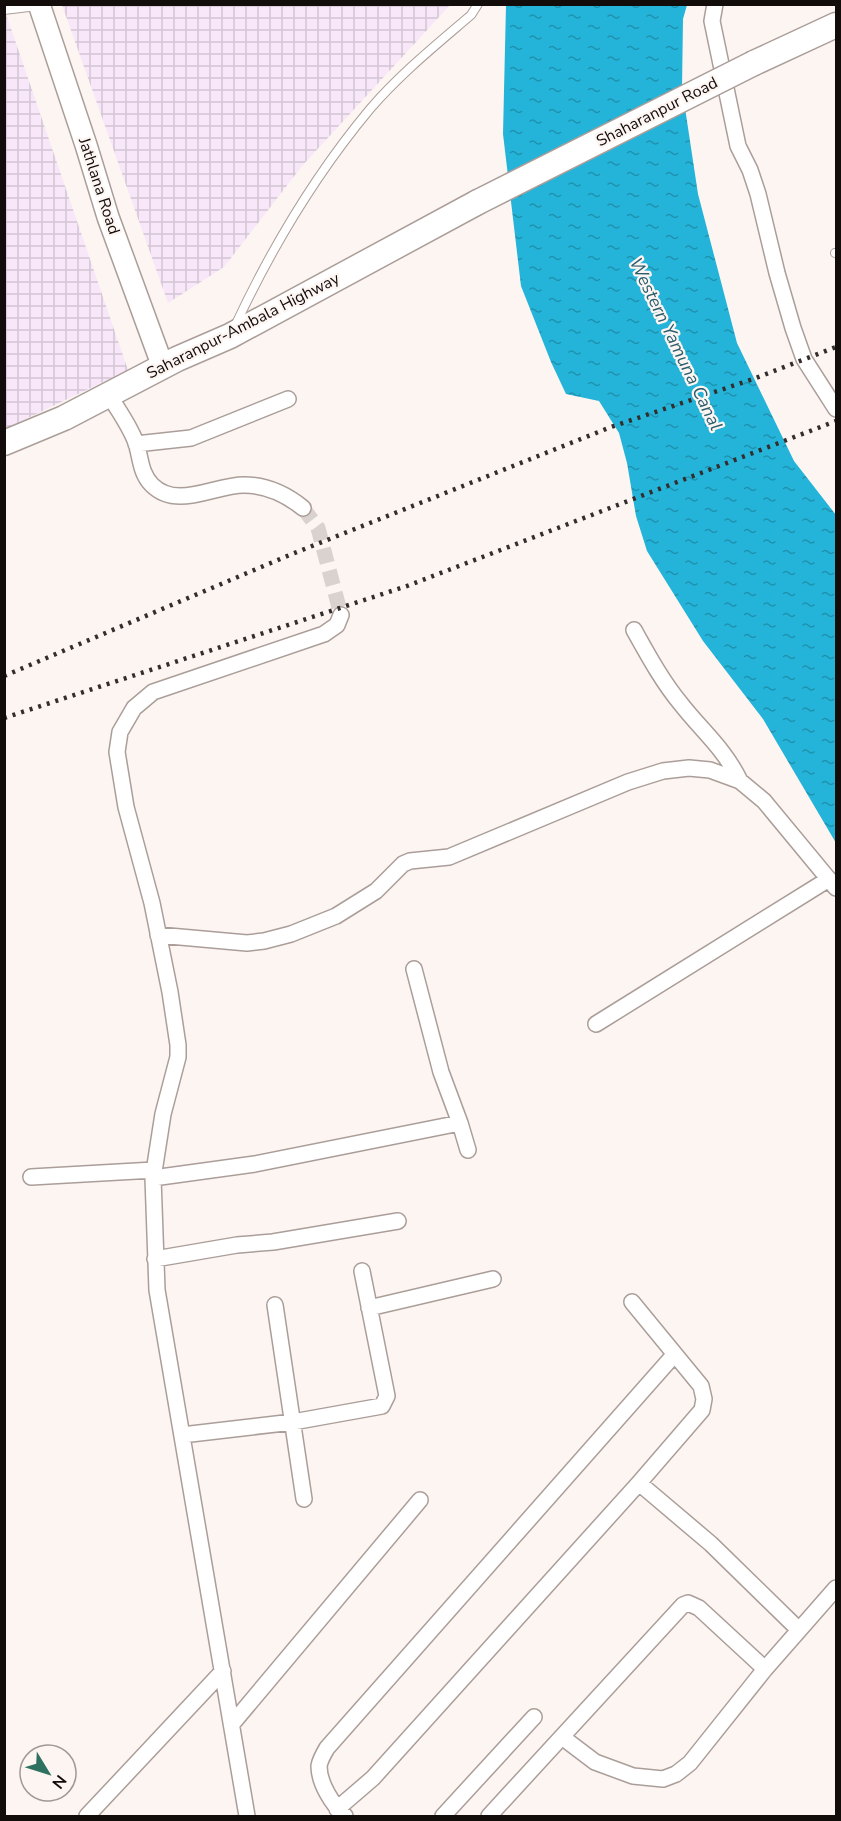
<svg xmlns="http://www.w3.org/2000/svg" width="841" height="1821" viewBox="0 0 841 1821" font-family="'Nunito Sans',sans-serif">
<defs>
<pattern id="industrial-grid" width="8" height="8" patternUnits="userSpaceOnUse" patternTransform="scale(1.5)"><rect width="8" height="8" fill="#f7e7f9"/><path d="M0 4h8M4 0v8" fill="none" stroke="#d3c5d4"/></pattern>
<pattern id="water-ripples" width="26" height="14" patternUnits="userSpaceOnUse" patternTransform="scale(1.5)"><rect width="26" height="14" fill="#24b4d9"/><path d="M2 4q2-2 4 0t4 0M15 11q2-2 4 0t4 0" fill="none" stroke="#1e91ae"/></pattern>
</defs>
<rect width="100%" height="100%" fill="#fdf5f2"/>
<path fill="url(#industrial-grid)" d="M62,5v-1l388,1 -148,161 -78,101 -56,36z
M4,8l124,362 -123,59h-1z"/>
<path fill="url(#water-ripples)" d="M506,5h181l-4,14 -1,69 16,106 39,149 57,118 42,54v328l-73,-124 -60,-78 -56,-90 -11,-35 -9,-53 -8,-30 -20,-32 -33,-7 -15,-32 -30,-76 -18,-152z"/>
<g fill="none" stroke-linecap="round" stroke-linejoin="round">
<path stroke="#dad2cf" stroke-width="15" stroke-dasharray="15 8" stroke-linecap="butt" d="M303,508l15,20 23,87"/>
<g stroke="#ab9e99" stroke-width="10">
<path id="lane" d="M4,10l33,-4
M835,253h1
M235,326c36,-77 80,-151 135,-217 30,-35 66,-64 101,-94l7,-11"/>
</g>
<g stroke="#ab9e99" stroke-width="18">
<path id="street" d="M715,4l-3,17 26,125 12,24 8,24 19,79 16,55 11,31 32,50
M109,395c9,15 21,31 27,48 5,15 4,30 16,42 25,25 62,0 92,0 22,0 43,10 59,23
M136,444l55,-6 97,-39
M634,630c14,25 28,51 47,74 21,27 43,44 59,77
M158,935l89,8 17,-2 27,-7 45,-18 40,-25 27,-27 7,-3 39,-4 179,-75 35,-11 26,-3 21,2 30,11 24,20 72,87
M414,969l27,103 19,51 8,27
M596,1024l233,-145
M31,1177l123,-7
M153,1178l102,-14 205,-41
M155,1259l82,-14 36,-3 125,-21
M275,1305l29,194
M369,1308l124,-29
M182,1435l111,-13 89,-16 5,-10 -25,-125
M639,1483l72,61 88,86
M232,1724l188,-224
M562,1737l33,25 38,14 30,3 13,-5 14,-11 75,-94 71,-81
M337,1809l36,-31 266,-295 63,-73 2,-11 -3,-13 -69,-84
M87,1816l136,-145
M247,1816l-90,-526 -4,-112 10,-64 15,-57v-12l-8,-53 -18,-89 -26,-96 -9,-55 3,-20 14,-24 19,-16 171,-58 13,-9 4,-10
M345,1816c-12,-11 -26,-32 -26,-50 1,-6 5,-13 8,-18l347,-393
M443,1816l91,-99
M489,1816l194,-211 5,-2 11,5 66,61"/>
</g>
<g stroke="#ab9e99" stroke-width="24">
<path id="secondary" d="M39,4l47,141 22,72 55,150"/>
</g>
<g stroke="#ab9e99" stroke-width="27">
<path id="primary" d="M754,63l82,-38
M4,443l60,-25 113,-59 53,-23 248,-134"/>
</g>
<use href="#lane" stroke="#fff" stroke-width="8"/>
<use href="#street" stroke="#fff" stroke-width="15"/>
<use href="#secondary" stroke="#fff" stroke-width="21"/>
<use href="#primary" stroke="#fff" stroke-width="24"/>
<path stroke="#332e2c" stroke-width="4.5" stroke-dasharray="3 6" stroke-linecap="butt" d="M4,676l288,-122 319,-127 145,-49 80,-31
M4,718l403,-132 429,-165"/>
<g stroke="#ab9e99" stroke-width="27" stroke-linecap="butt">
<path id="primary-bridge" d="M478,202l276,-139"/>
</g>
<use href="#primary-bridge" stroke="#fff" stroke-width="24"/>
</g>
<g text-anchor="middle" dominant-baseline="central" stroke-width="4.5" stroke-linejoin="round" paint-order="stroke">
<g font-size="16" fill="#120d0b" stroke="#fdf5f2">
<text transform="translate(657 112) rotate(-27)">Shaharanpur Road</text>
<text transform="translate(99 186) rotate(72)">Jathlana Road</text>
<text transform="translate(243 326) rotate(-27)">Saharanpur-Ambala Highway</text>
</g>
<g font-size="18" font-style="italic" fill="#295e6e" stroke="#fdf5f2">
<text transform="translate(676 344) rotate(64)">Western Yamuna Canal</text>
</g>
</g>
<rect width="841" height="1821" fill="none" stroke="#120d0b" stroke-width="12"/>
<g transform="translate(48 1773) rotate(128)"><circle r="28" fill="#fdf5f2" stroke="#9f9896" stroke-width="1.5"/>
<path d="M0-4.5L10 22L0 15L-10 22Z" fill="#2f7161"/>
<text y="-9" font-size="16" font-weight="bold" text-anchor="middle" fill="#120d0b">N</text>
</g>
</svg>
